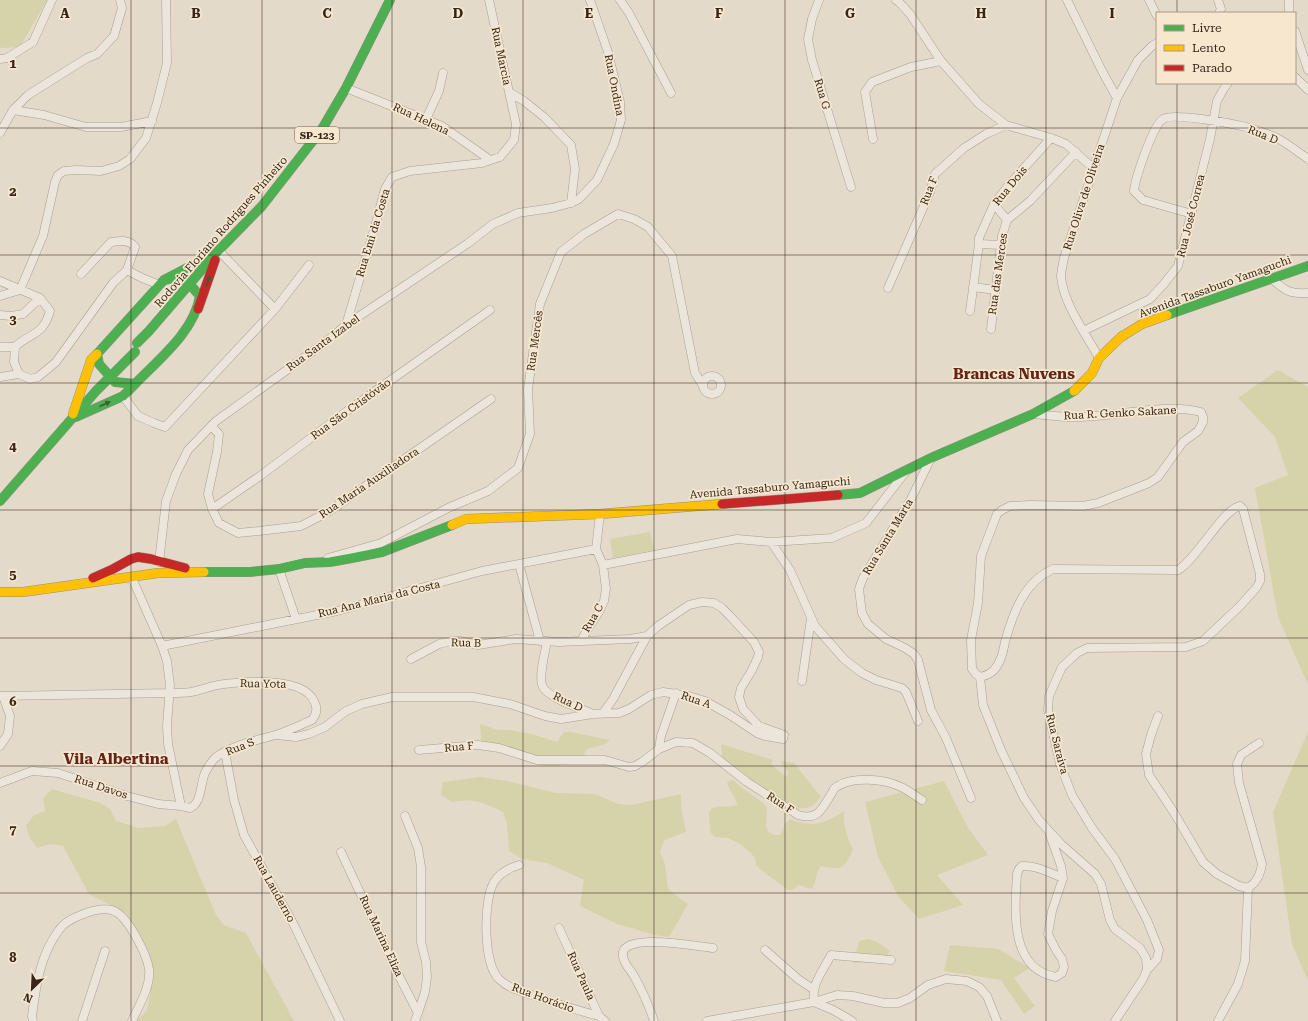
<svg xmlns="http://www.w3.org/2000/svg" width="1308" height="1021" viewBox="0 0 1308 1021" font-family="'Roboto Serif',serif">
<rect width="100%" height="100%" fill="#e4dac9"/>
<path fill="#d6d3ab" d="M0,0h47l-27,47 -20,1z
M1278,370l30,17v298l-30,-68 -23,-129 33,-13 -13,-38 -37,-39z
M650,532l4,18 -41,8 -3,-19z
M480,724l18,6h13l20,4 26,8 7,-10h7l39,8 -5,4 -18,5 -3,5 6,9c-14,-3 -29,4 -43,3 -23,-2 -44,-18 -67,-16l1,-13z
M1308,732v249l-16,-37 -19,-132z
M721,744l52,16 -2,4 15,13 3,-4 -9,-12 14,2 27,34 -10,10 -15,2 -72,-40z
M480,777l27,4 49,12 39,1 23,10 13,1 50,-11v13l5,25 -22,8 -4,12 5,12 3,25 20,15 -19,33 -14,-2 -38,-11 -37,-18 4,-26 -37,-17 -25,-4 -13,-8 -2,-27 -4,-12c-21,-10 -28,-14 -51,-10l-11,-7 2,-13z
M733,780l9,8 21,15 4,5 -1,19 3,5 5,3h6l5,-11 5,-5c22,9 35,5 54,-8 -1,14 3,26 9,39 -10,19 -10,21 -32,16 -6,7 -4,15 -9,23l-13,-4 -5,4 -6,1 -27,-20 -5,-5 -1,-7 -4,-5 -11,-9 -12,-6 -13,-1 -5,-5 -1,-19 3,-5c8,-3 16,0 25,-3 -1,-9 -8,-14 -10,-23z
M944,781l23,45 21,29 -51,20 26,30 -44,14 -21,-23 -20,-39 -13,-55z
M52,789l48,14 10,6 6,12 23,7 26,-2 11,-7 40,96 8,10 22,8 48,88h-157l10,-11 7,-36 -5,-21 -12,-24 -11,-16 -37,-19 -26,-48 -13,-2 -13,4 -7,-10 -4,-12 8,-11 11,-4 -2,-13z
M869,939l8,3 13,9 -7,11 -30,1 6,-22z
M950,945l48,4 32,19 -16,10 21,28 -11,8 -23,-34 -57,-9z"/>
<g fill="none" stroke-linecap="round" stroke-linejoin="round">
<g stroke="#a89f93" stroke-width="9">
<path id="street" d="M489,0l20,92 15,9 20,16 27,28 4,24 -4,34
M620,0l9,13 42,80
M819,0l-7,19 -4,20 4,21 39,127
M896,0l3,2 11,12 31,47 38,43 27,21 45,13 15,6 27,24
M1067,0l35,71 15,27
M1149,0l8,16
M1218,0l3,9 -2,4
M1289,0v13
M1295,31l13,39
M0,59l7,-1 26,-16 19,-42
M1295,77l13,13
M346,88l96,38 48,34
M13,110l31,5 42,12h35l31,-6
M426,119l13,-28 4,-18
M0,133l13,-23 15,-15 59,-37 10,-4 17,-18 8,-28 -2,-8
M873,139l-8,-47 7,-10 39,-15 30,-6
M994,204l13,16
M1192,214l-49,-14 -9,-9c1,-12 19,-66 29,-72 9,-7 71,5 83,8 10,3 20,6 29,10 12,6 23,15 33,22
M979,244l22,1
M219,251l56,58
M81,274l30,-32c9,-1 18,-3 24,5l-8,23
M1272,279c13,12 18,15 36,14
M0,281l40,17 10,13c-7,25 -19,21 -35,36l-1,15 5,12 11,5 8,-2 18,-15 57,-79 14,-13 15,8 18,7
M973,287l22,3
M888,288l42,-96 5,-18 29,-26 22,-14 20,-9
M0,296l20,-6 23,-54 12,-54 3,-7 6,-4 12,-1 25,1 18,-5 11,-7 16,-21 11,-35 10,-40 -1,-63
M970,311l9,-67v-6l15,-34 14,-18 43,-48
M0,315l11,1 12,-2 17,-16
M346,325l28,-95 11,-41 7,-12 18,-6 72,-8 18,-6 14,-17 2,-16 -7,-32
M991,329l11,-93 5,-16 23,-19 46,-49
M1083,331l67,-32 13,-14 15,-19 32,-127 7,-38 6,-11 5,-7
M0,347h15
M1099,358c-13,-24 -35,-53 -38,-81 0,-6 2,-13 3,-19l53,-160 21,-38 14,-14 5,-3
M703 385a9 9 0 1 1 18 0a9 9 0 1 1-18 0Z
M0,377l19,-3
M123,396l15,20 16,7 11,4 110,-118 34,-44
M1033,414c13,1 27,3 40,3 40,1 90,-15 128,-5l2,5v5l-5,9 -15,11 -25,35 -9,6 -51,20 -15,3 -52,-1 -21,1 -8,4 -5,4 -16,42 -3,47 -7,37 1,29 4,5 4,3 3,28 18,45 23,48 15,22 23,25 33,29 6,10 9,36 5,9 25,19 6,10 1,12 -4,9 -28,42
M211,426l8,8 -2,18 -9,42 4,15 7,14 19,10 21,-2 42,-5 27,-14 163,-113
M931,458l-20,41 -48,79 -4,11 3,24 6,11 18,15 19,9 9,6 4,6 13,50 15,28 25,60
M212,509l48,-33 87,-65 143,-101
M771,542l19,28 25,56 29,33 18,14 14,7 26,8 4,4 12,29
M328,558l53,-15 67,-35 40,-17 30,-23 12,-34 -2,-45 12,-85 21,-52 23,-18 34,-20 16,5 14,8 24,29 23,117 7,11
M159,562l7,-61 10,-27 12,-24 28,-29 107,-77 23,-19 121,-81 26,-20 25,-11 34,-5 19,-5 8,-4 18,-19 17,-36 7,-24 -1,-18 -12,-50 -18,-52
M519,564l21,77
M603,565l134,-26 34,3 61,-4 34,-15 41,-53
M279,569l17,50
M547,641c-2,13 -8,32 -5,44 3,12 40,24 51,29
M581,641l6,-11 12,-18 5,-11 2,-12 -3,-24 -7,-16 4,-35
M162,646l175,-35 145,-40 114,-22
M411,659l28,-15 12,-3h9l18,4 38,-6 43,3 71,-3 17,-3
M980,677c5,-1 10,-3 14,-7 7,-8 9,-18 11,-28 8,-29 19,-60 48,-73l125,1c19,-11 45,-61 62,-64l3,3 17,65v7l-3,6 -17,19 -37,35 -17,6 -99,1 -10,5 -15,14 -13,29 -1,14 12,54 12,31 20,33 23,31 32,61 12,30 -2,9 -10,11
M802,681l9,-63
M0,696l170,-3c7,0 14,0 21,-1 11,-2 22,-7 33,-8 23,-3 79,-7 90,17 4,7 3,13 -2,19 -12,5 -24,11 -37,15 -17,5 -46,11 -60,23 -3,3 -8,11 -10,15 -5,11 -3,30 -15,35l-9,-2 -13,-62 -1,-18 3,-41 -3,-24 -5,-15 -30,-68
M1158,716l-7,19 -5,19 3,21 24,36 30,51 14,12 22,12 9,2
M276,735l20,2 13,-3 16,-7 21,-16 16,-7 30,-7h81l37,7 35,12 16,3 32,-5 26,-1 10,-4 22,-14 12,-3 26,4 16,5 25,14 27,18 8,3 18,3 1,-4 -25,-9 -16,-17 -4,-12 2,-9 11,-18 6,-13 1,-5 -5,-10 -24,-26 -8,-8 -8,-5 -12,-1 -13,3 -31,21 -11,10 -34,63 -10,14
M0,746l8,-12 2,-18 -7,-20
M659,749l2,-13 15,-43
M419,750l59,-5 21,3 38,12h68l24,7 6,-1 7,-4 17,-13 17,-7 17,1 17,10 37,29 51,33c21,6 24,-7 34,-22 1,-3 3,-6 6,-7 15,-10 47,-7 63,1 7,3 14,9 21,13
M225,752l9,48 10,35 50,90 46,96
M0,783l32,-12 26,2 69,23 31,8 23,2
M405,816l13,32 3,19v75l5,20 1,15 -2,15 -7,21
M1050,835l11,31 2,12 -11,33 -4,23 8,16 6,9 2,8 -2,6 -6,4c-47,-8 -41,-67 -39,-103l2,-5 3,-3c14,-1 28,7 41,12
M341,852l58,124 19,37 -3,8
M519,865c-10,3 -19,8 -25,17 -11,18 -11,82 5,97 9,9 21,12 33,16 22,8 44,15 67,21
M1248,888c9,-6 12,-13 14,-24l-23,-81 -2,-19 4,-9 18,-12
M559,928l40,88 6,5
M765,950l33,29 15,10
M814,1002c-3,-18 9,-31 17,-47l60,5
M814,1002l19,8 19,11
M33,1021l-1,-5c4,-30 8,-61 27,-86 5,-8 14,-12 22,-15 10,-4 25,-9 35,-3 13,7 31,43 33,57 2,18 -10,36 -17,52
M82,1021l23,-70
M654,1021c-5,-15 -12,-31 -20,-45 -3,-5 -8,-10 -10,-16 -13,-31 77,-13 89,-12
M707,1021l107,-19 23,-7 16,1 31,7h14l12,-5 18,-13 18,-6 21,2 12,6 8,9 10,25
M1218,1021l20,-37 7,-23 3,-73"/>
</g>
<g stroke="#988e83" stroke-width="10">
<path id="fast" d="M179,277l7,3 14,16c-6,36 -41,63 -65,88l-20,-2 -16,-18 -2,-10 67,-74z
M164,280l48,-25
M1167,315l141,-49
M137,343l12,-12 68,-79 45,-46 60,-77 24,-41 44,-88
M76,417l47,-21 12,-12
M838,495l22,-2 73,-36 100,-43 41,-23
M0,501l96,-110 39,-39
M204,572h46l29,-3 26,-6 25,-1 22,-4 30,-6 70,-27"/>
</g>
<g stroke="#988e83" stroke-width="10">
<path id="slow" d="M1074,391l18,-18 7,-15 22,-21 21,-13 25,-9
M73,414l18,-54 6,-6
M452,525l14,-6 134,-5 122,-10
M0,592h23l135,-19 46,-1"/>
</g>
<g stroke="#988e83" stroke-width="10">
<path id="jam" d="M198,309l17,-49
M722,504l116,-9
M93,578l20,-9 18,-10 7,-2 13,2 34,9"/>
</g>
<use href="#street" stroke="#ece5db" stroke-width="8"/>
<use href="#fast" stroke="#4caf50" stroke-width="9"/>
<use href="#slow" stroke="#ffc107" stroke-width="9"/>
<use href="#jam" stroke="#c62828" stroke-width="9"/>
</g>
<defs><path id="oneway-solid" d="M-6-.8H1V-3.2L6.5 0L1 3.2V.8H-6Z"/></defs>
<g fill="#3f5d30">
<use href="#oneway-solid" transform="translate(208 281) rotate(-72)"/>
<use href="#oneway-solid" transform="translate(105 404) rotate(-25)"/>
</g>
<path fill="none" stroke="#36261b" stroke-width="1" stroke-opacity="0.55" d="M131,0v1021M262,0v1021M392,0v1021M523,0v1021M654,0v1021M785,0v1021M916,0v1021M1046,0v1021M1177,0v13M1177,83v938M0,128h1308M0,255h1308M0,383h1308M0,510h1308M0,638h1308M0,766h1308M0,893h1308"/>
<g text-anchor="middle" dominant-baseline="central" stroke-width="3.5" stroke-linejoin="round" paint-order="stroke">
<rect fill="#f6e7ce" stroke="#706051" stroke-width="1" x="295" y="127" width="44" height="16" rx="3"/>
<g font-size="10" font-weight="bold" fill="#36261b">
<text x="317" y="135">SP-123</text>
</g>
<g font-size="11" fill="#36261b" stroke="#f6e7ce">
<text transform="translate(501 56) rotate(78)">Rua Marcia</text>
<text transform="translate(614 85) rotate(79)">Rua Ondina</text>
<text transform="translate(822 94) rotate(74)">Rua G</text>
<text transform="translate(421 119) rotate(25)">Rua Helena</text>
<text transform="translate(1263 135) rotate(22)">Rua D</text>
<text transform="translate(1010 186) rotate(-51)">Rua Dois</text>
<text transform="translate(929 191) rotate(-69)">Rua F</text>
<text transform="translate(1084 197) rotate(-72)">Rua Oliva de Oliveira</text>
<text transform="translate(1191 216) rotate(-76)">Rua José Correa</text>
<text transform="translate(221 232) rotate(-49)">Rodovia Floriano Rodrigues Pinheiro</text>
<text transform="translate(373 233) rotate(-73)">Rua Emi da Costa</text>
<text transform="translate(998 274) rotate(-82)">Rua das Merces</text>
<text transform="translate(1215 287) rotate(-20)">Avenida Tassaburo Yamaguchi</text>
<text transform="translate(535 341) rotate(-82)">Rua Mercês</text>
<text transform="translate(323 343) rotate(-36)">Rua Santa Izabel</text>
<text transform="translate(351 409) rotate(-36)">Rua São Cristóvão</text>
<text transform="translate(1120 413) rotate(-3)">Rua R. Genko Sakane</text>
<text transform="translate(369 483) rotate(-34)">Rua Maria Auxiliadora</text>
<text transform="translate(770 488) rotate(-5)">Avenida Tassaburo Yamaguchi</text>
<text transform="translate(888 537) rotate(-59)">Rua Santa Marta</text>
<text transform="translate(379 599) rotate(-14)">Rua Ana Maria da Costa</text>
<text transform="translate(593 618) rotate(-60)">Rua C</text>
<text transform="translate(466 643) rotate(1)">Rua B</text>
<text transform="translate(263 684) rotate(1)">Rua Yota</text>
<text transform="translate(696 700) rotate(19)">Rua A</text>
<text transform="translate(568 702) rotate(25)">Rua D</text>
<text transform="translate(1057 744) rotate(76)">Rua Saraiva</text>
<text transform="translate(240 747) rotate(-22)">Rua S</text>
<text transform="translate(459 747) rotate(-5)">Rua F</text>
<text transform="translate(101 787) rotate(18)">Rua Davos</text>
<text transform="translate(780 803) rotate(33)">Rua F</text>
<text transform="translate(274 889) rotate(61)">Rua Lauderno</text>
<text transform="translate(381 936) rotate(65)">Rua Marina Eliza</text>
<text transform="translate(581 976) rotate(66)">Rua Paula</text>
<text transform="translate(543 998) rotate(20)">Rua Horácio</text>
</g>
<g font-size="15" font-weight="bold" fill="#64241a" stroke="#f6e7ce">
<text x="1014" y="374">Brancas Nuvens</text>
<text x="116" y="759">Vila Albertina</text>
</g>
</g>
<g font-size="13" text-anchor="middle" font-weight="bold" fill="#36261b" stroke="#f6e7ce" stroke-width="3.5" stroke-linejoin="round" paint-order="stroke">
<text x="65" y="18">A</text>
<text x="196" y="18">B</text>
<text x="327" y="18">C</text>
<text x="458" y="18">D</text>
<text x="589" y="18">E</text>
<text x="719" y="18">F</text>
<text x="850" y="18">G</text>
<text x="981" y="18">H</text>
<text x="1112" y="18">I</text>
<text x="13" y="68">1</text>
<text x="13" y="196">2</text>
<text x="13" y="324">3</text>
<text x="13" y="451">4</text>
<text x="13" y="579">5</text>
<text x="13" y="706">6</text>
<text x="13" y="834">7</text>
<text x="13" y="962">8</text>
</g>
<rect x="1156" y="12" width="140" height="72" fill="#f6e7ce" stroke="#a99a86"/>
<rect x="1164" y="25" width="20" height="6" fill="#4caf50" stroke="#a99a86"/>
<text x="1192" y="32" font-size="12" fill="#36261b">Livre</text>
<rect x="1164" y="45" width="20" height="6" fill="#ffc107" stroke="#a99a86"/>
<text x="1192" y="52" font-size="12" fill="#36261b">Lento</text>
<rect x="1164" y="65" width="20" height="6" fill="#c62828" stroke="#a99a86"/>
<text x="1192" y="72" font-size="12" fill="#36261b">Parado</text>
<g transform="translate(32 989) rotate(204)" stroke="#f6e7ce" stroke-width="3" paint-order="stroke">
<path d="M0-3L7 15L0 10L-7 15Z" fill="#36261b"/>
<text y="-6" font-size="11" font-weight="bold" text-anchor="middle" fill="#36261b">N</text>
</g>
</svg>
